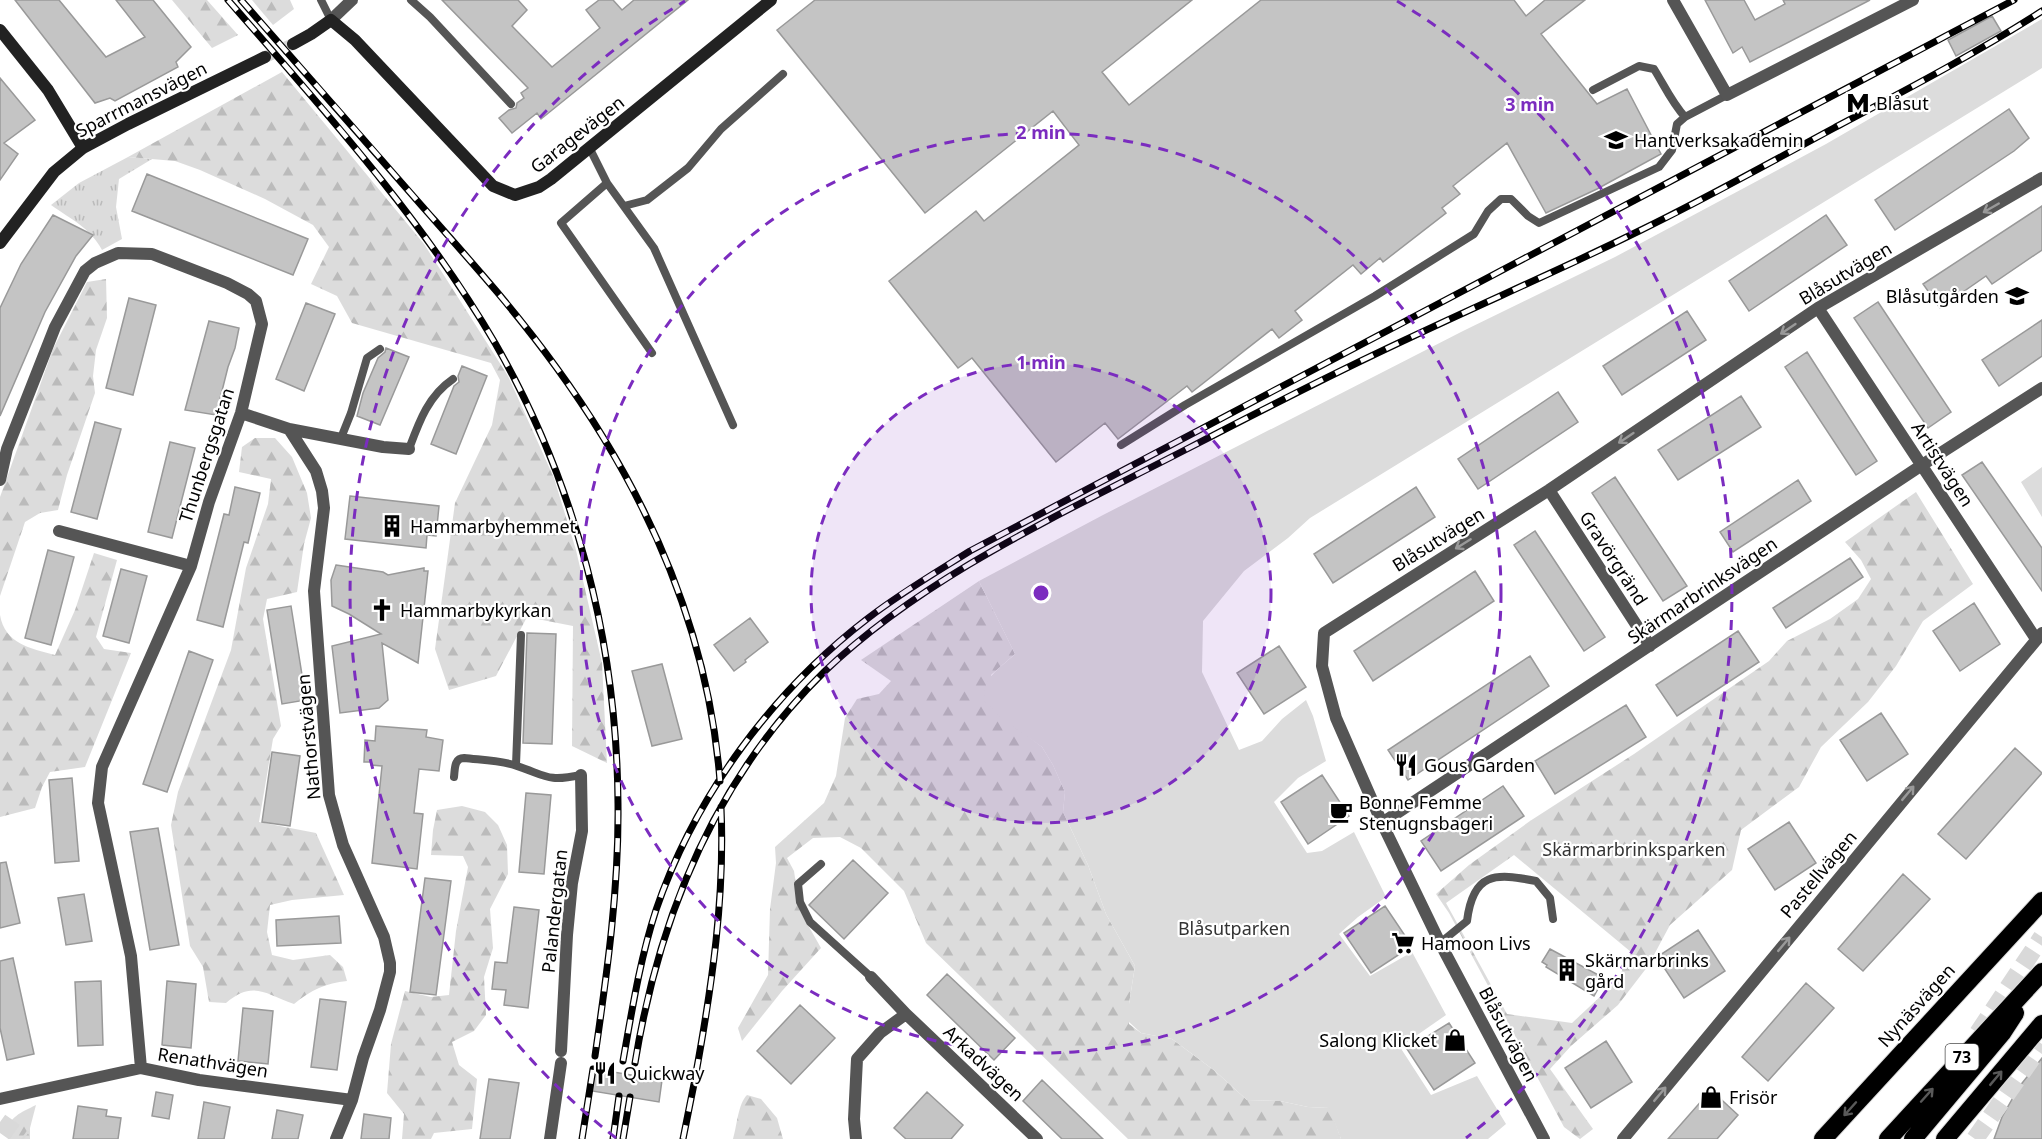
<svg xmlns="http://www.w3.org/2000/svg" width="2042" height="1139" viewBox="0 0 2042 1139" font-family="'Noto Sans',sans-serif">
<defs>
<pattern id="grass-tufts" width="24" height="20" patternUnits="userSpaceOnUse" patternTransform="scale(1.5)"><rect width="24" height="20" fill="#dcdcdc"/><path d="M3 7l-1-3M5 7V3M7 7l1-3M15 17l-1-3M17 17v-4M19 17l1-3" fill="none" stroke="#bbb"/></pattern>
<pattern id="forest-firs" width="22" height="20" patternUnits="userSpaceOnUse" patternTransform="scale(1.5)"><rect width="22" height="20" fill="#dcdcdc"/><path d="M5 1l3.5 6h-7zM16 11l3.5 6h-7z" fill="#bbb"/></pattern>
</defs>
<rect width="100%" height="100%" fill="#fff"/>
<path fill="url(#grass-tufts)" d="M128,157l24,2 -33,20 -3,28 6,32 -20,11c-13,-23 -30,-30 -51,-45l28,-22z"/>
<path fill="url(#forest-firs)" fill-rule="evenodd" d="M172,0h35l31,35 -26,13z
M252,0h38l4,9 -21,16z
M282,72l142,172 84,132 46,102 22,72 26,113 5,100 -35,-17 1,-120 -46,-9 -31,59 -47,14 -14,-41 20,-146 37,-78 8,-45 -9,-17 -139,-40 -15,-27 -26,-12 18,-37 -16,-22 -48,-26 -65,-29 -25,-9 -47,-4z
M106,279l1,39 -11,32 -3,26 2,17 -28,82 -9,35 -18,3 -15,9 -25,74v-99l53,-148 34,-67z
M255,438h20l17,19 15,36 4,25 -7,26 -7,48 -30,7 -4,20 18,107 -8,13 -14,83 57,11 28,62 -52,5 -22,5 -3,27 5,23 21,5 37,-5 13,12 4,14c-21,2 -36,9 -53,23 -29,-10 -41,-24 -68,-1l-17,-1 -6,-35 -13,-21 -19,-121 7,-33 53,-142 15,-82 22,-64 3,-25 -32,-7 3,-25z
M1916,492l57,92 -50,37 -27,45 -28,36 -47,45 -22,40 -58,43 -9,40 -62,55 -22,41 -30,39 -47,41 -21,23 43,60 -13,10 -16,-12 -115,-214 -13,-19 33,-29 61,-44 104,-67 135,-93 18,-20 43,-22 28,-20 13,-20 -10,-19 -16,-18zM1514,855l117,97 -14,29 -45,42 -65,-9 -61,-111z
M94,553l23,7 -21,77 8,12 27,4 -46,114 -35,5 -8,15 -7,21 -35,9v-202c5,29 30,33 55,40l20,-45z
M979,581l36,73 -24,21 38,62 13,10 11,18 12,27 -2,20 25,53 18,49 29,52 -6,38v20l12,9 31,6 43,32 32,29 33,1 28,6 22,1 11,31h-213l-202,-196 -22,-52 -43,-43 -21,-11 -27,1 -26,20 7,13 6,40 21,37 -39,43 -40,50 -4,-13 30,-53 2,-66 6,-46 -1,-16 49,-44 12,-27 9,-58 12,-19 22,-5 12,-13 -30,-21z
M462,806l23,6 13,13 9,20 1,29 -18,35 3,39 -9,29 2,38 -12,16 -22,11 7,23 18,14 -5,50 -38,4 -3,6h-29l2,-25 -17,-21 4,-49 14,-53 26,6 18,-2 7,-64 12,-64 -5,-11 -32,-1 2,-25 4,-20z
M747,1095l14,4 16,19 6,21h-50c4,-13 5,-35 14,-44z
M36,1105l-6,23v11h-22c-3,-21 12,-26 28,-34z"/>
<path fill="#dcdcdc" d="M2042,19v49l-732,450 -22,20 -44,33 -41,50 -1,51 37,78 23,-9 20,-22 24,-19 7,16 13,45 -28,17 -24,24 33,51 15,-2 32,-19 32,65 -28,20 -19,17 31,42 42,-24 34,63 -46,32 31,48 46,-19 29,48 -18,15h-147l-12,-31 -21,-1 -28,-6 -33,-1 -32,-29 -43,-32 -31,-6 -12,-11v-18l6,-38 -29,-52 -18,-49 -25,-53 2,-20 -12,-27 -11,-18 -37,-26 -20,-19c-3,-25 13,-32 30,-48l-36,-73 124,-66 360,-184 152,-74 211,-113z
M2042,467v50l-21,-35z"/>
<path fill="#c4c4c4" stroke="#999" stroke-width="1.5" d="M15,0h44l47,57 39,-20 -29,-37h37l38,47 -15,15 2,5 -63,34 -5,-3 -15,5z
M442,0h76l9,10 -15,16 40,41 48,-39 -14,-18 13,-10h14l9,10 12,-10h54l-147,119 -4,-6 -25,20 -13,-15 10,-8 7,-2 1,-5 7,-5 -3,-5 7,-5z
M815,0h377l-90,72 27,33 132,-105h253l12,16 19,-16h40l-44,34 56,70 30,-15 34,65 -64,35 -51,24 -39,-70 -54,43 7,8 -18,14 4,5 -63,49 -3,-4 -19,16 -8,-9 -58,46 7,9 -23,18 -7,-9 -80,63 -5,-6 -69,53 -13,-16 -49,39 -84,-104 -14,10 -69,-87 87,-70 8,10 95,-76 -26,-34 -128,102 -148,-183z
M1705,0h39l11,20 30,-16 -2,-4h87l-120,62 -8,-15 -9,6z
M1992,16l9,15 -45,25 -8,-16z
M0,78l35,42 -31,23 14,11 -18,26z
M2009,109l20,29 -15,13 -119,79 -20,-30z
M147,174l161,65 -15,36 -161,-64z
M2042,206v44l-50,34 -6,-8 -46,32 -17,-24z
M53,215l40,20 -17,21 -31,56 -45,104v-108l21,-44z
M1826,215l21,30 -98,66 -20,-30z
M129,298l27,7 -23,90 -27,-7z
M1878,302l73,110 -23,16 -74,-110z
M306,303l29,11 -31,77 -28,-12z
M1687,311l19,29 -84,55 -19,-29z
M2042,320v36l-43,30 -17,-26z
M209,321l30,7 -4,20 -7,19 -12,48 -31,-5z
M386,348l23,9 -29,68 -23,-9 6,-23 15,-35 7,-6z
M1807,352l70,109 -21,14 -71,-108z
M462,366l25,10 -31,78 -25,-10 23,-58 5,-4 -1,-6z
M1558,392l20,30 -100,67 -20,-30z
M1741,396l20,31 -83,53 -20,-30z
M95,422l26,7 -24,90 -26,-7z
M170,442l25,6 -23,90 -24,-6z
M1982,462l60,86v43l-80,-116z
M1615,477l72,109 -24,15 -71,-108z
M1798,480l13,21 -78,51 -13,-20z
M235,487l25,6 -12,50 -4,-1 -21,85 -26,-7 27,-106 5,1z
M1416,487l19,30 -102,66 -19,-29z
M350,496l89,10 -3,30 -9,-1 -1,13 -81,-9z
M1535,531l70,106 -21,14 -70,-106z
M48,550l26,7 -23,88 -26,-7z
M1850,558l13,19 -77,51 -13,-20z
M336,565l47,7 5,3 36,-7v3h4l-10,92 -36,-20 6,57 -9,8 -39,5 -8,-67 49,-12 -32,-20 -17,-8 -1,-26z
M121,569l26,7 -18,67 -26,-7z
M1475,571l19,30 -121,80 -19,-30z
M1974,603l26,41 -40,27 -27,-40z
M291,606l15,94 -24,4 -15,-94z
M750,618l18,24 -23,18 1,2 -12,9 -20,-26z
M1738,631l21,31 -82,54 -21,-31z
M527,633l29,1 -4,110 -29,-1z
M1279,646l27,41 -42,27 -27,-41z
M189,651l24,9 -46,132 -24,-8z
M1530,656l19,30 -141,94 -20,-30z
M662,664l20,75 -30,7 -20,-75z
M1626,705l20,32 -91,57 -20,-33z
M1881,713l27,41 -41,27 -27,-41z
M376,726l51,4 -1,7 17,3 -4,31 -20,-2 -5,44 9,1 -6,55 -45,-6 10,-97 -11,-1v-3h-7l1,-22 10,1z
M2015,748l27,25 -76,86 -28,-25z
M272,752l28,4 -10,70 -28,-4z
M1322,775l27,41 -41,28 -27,-42z
M72,778l7,83 -24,2 -6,-83z
M1503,786l21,30 -83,55 -20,-30z
M526,793l25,2 -7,79 -25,-2z
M1789,822l27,41 -41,27 -27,-41z
M158,828l21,117 -29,5 -20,-118z
M853,860l35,33 -44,46 -35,-34z
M6,862l14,61 -20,5v-65z
M1903,874l27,25 -67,72 -25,-22z
M425,878l26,3 -15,114 -26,-3z
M84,894l8,47 -26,4 -8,-47z
M1385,906l27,40 -41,27 -27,-40z
M514,907l25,3 -11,98 -24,-3 2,-15 -14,-1 3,-27 12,1z
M339,916l2,27 -64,3 -1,-26z
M1698,930l27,41 -41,27 -27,-41z
M1550,949l54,29 -10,18 -48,-29 1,-2 -5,-3z
M13,958l21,96 -27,6 -7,-32v-67z
M947,974l68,64 -21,22 -67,-65z
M101,981l2,64 -25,1 -3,-64z
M167,981l29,3 -5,64 -29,-3z
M1806,983l28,25 -66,73 -26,-24z
M320,999l26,3 -9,68 -26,-3z
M800,1005l35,33 -44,46 -34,-33z
M243,1008l30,3 -5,53 -30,-3z
M1449,1023l26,40 -41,27 -27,-41z
M1606,1041l26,41 -41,26 -26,-40z
M2042,1058v81h-48l8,-22 17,-30z
M595,1069l67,11 -3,22 -67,-11z
M489,1079l30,4 -9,56h-30z
M1042,1080l61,59h-41l-39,-38z
M1711,1090l27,25 -21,24h-49z
M156,1092l17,3 -4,24 -17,-3z
M927,1092l36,33 -12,14h-45l-12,-11z
M204,1102l26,5 -6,32h-26z
M78,1106l29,4 -1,6 15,2 -3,21h-45z
M277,1110l26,5 -5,24h-26z
M364,1114l27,4 -2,21h-28z"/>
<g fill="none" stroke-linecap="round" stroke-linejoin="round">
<path stroke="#d9d9d9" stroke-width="12" stroke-dasharray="12 6" stroke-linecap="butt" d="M265,57l28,-13"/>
<path stroke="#d9d9d9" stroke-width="18" stroke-dasharray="18 9" stroke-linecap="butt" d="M1978,1033l64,-96
M0,1122l24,17
M1975,1139l67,-95"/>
<g stroke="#dbdbdb" stroke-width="20">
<path id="highway" d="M1823,1139l219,-238
M1888,1139l154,-167
M1913,1139l89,-106 13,-20
M1945,1139l97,-115"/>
</g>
<path stroke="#555" stroke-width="8" d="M321,0l10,20
M411,0l19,17 81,87
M1593,90l46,-24 15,3c10,16 18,34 31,48l42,-22
M590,149l17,34 -46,40 91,130
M607,183l47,65 79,177
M624,206l23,-6 41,-32 33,-39 62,-55
M341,438l10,-25 16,-55 13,-9
M1121,445l64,-40 190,-109 99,-62 14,-23 13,-12h10l17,17 11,7 120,-56 13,-17 5,-26 8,-7
M409,449c10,-27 19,-53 44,-70
M516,765l5,-130
M454,777c1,-8 0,-19 10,-19 17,2 36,2 53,8 30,10 30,16 64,9
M821,864l-23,20 2,18 10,20 61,55
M1440,943l27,-22c6,-49 28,-48 69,-40l14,17 3,21"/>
<path stroke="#555" stroke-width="12" d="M1673,0l54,95 186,-95
M331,20l21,-20
M1818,308l218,331
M241,413l48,16 27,42 6,20 2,17 -10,83 15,204 14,50 41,92 6,26v9l-10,38 -17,48 -11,42 -16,39
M289,429l94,18 26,2
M0,480l7,-31 48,-122 30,-56 10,-8 23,-10 34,1 75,29 21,11 8,7 6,23 -21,89 -32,89 -18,64 -89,201 -4,36 33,153 10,112
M1549,490l101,156
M59,531l132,35
M1382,823l540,-358 120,-77
M871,977l35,37
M561,1051l6,-116 5,-52 10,-52 -1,-56
M0,1099l141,-31 58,12 153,20
M550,1139l11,-76
M856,1139l-2,-20 3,-60 23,-26 26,-19 131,125
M1544,1139l-104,-196 -58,-120 -46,-105 -14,-52 2,-33 225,-143 269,-182 224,-130
M1623,1139l419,-506"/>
<path stroke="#222" stroke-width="12" d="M0,30l48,60 35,58
M293,44l18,-10 20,-14 24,20 138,146 22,9 24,-8 12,-8 220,-179
M0,243l54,-71 29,-24 45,-24 137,-67"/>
<use href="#highway" stroke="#000" stroke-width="18"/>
<g stroke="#000" stroke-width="7">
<path id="rail" d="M228,0c95,109 194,218 267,343 81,141 122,299 123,461 1,85 -11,169 -23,252
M241,0c60,68 120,136 180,205 46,52 94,105 135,162 89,122 152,261 164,414
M623,1061c9,-51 17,-102 33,-151 39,-114 116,-218 211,-291 32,-25 68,-46 103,-68l1044,-551
M635,1063c24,-147 81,-285 189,-391 100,-96 237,-158 359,-221 73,-38 147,-76 222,-111 78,-37 157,-71 234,-109 66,-32 130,-68 195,-103 70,-37 141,-74 208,-117
M696,1073c16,-88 29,-176 25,-266
M582,1139l11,-70
M613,1139l6,-43
M623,1139l7,-42
M683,1139l11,-55"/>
</g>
<use href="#rail" stroke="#fff" stroke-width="4.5" stroke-dasharray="14" stroke-linecap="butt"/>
</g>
<defs><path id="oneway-shaft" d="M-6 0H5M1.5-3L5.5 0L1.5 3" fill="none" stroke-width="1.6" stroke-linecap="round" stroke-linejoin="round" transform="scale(1.5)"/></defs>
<g stroke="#999">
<use href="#oneway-shaft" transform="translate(1991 208) rotate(150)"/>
<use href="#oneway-shaft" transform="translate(1788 329) rotate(146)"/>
<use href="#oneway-shaft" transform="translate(1626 438) rotate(146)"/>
<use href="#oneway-shaft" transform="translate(1463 544) rotate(148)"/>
<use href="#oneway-shaft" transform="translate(1908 793) rotate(-50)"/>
<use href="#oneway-shaft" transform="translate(1784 944) rotate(-50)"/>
<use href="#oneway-shaft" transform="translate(1660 1094) rotate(-50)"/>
</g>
<g stroke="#595959">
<use href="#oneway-shaft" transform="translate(1996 1078) rotate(-50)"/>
<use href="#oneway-shaft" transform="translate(1927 1095) rotate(-48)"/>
<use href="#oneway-shaft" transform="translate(1850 1109) rotate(132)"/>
</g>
<circle cx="1041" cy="593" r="230" fill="#7b2cbf" fill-opacity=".12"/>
<g fill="none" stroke="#7b2cbf" stroke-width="3" stroke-dasharray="10 8">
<circle cx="1041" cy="593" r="230"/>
<circle cx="1041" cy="593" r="460"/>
<path d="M616 1138A691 691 0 0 1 685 1M1397 1A691 691 0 0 1 1466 1138"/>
</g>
<defs>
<g id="metro-bare" transform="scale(1.8)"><path d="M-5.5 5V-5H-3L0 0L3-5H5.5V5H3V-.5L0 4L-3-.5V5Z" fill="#000" stroke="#fff" stroke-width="2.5" paint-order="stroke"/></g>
<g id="school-bare" transform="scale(1.8)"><path d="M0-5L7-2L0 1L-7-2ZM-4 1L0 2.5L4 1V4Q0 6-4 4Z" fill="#000" stroke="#fff" stroke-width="2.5" paint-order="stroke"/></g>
<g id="building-bare" transform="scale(1.8)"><path d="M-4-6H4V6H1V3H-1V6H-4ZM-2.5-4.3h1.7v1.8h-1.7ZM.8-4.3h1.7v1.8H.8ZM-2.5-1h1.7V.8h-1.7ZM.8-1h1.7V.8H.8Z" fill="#000" stroke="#fff" stroke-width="2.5" paint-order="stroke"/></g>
<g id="church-bare" transform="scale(1.8)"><path d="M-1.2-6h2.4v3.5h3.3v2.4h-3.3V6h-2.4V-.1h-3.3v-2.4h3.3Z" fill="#000" stroke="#fff" stroke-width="2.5" paint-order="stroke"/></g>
<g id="restaurant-bare" transform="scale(1.8)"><path d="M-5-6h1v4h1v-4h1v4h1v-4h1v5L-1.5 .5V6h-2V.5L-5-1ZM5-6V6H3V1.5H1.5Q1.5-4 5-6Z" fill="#000" stroke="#fff" stroke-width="2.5" paint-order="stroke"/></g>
<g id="cafe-bare" transform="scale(1.8)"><path d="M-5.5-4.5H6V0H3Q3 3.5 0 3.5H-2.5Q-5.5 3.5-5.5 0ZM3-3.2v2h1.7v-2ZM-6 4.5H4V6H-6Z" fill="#000" stroke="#fff" stroke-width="2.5" paint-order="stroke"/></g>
<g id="supermarket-bare" transform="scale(1.8)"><path d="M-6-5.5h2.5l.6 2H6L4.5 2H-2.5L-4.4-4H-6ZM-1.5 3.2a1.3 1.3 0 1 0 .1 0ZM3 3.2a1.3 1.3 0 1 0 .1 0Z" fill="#000" stroke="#fff" stroke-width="2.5" paint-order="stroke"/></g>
<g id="shop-bare" transform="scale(1.8)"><path d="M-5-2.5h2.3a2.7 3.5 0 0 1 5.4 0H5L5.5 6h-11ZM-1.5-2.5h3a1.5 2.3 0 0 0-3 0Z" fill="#000" stroke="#fff" stroke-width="2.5" paint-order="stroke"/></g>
</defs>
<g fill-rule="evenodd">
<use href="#metro-bare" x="1858" y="103"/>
<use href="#school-bare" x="1616" y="140"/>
<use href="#school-bare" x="2017" y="296"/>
<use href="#building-bare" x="392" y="526"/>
<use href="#church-bare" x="382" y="610"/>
<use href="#restaurant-bare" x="1406" y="765"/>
<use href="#cafe-bare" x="1341" y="812"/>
<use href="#supermarket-bare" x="1403" y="943"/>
<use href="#building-bare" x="1567" y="970"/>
<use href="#shop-bare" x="1455" y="1040"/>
<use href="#restaurant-bare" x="605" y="1073"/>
<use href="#shop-bare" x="1711" y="1097"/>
</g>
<g text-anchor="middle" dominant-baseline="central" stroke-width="4.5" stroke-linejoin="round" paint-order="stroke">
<rect fill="#fff" stroke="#4c4c4c" stroke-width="1.5" x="1945.5" y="1044" width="33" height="26" rx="4.5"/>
<g font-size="16" font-weight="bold" fill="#000">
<text x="1962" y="1057">73</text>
</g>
<g font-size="18" fill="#000" stroke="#fff">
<text transform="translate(141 99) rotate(-27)">Sparrmansvägen</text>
<text transform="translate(577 134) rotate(-38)">Garagevägen</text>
<text transform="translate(1845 273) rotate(-31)">Blåsutvägen</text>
<text transform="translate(206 455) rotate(-72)">Thunbergsgatan</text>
<text transform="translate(1943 464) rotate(57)">Artistvägen</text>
<text transform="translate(1438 539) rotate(-32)">Blåsutvägen</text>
<text transform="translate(1614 558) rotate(57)">Gravörgränd</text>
<text transform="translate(1702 590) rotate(-34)">Skärmarbrinksvägen</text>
<text transform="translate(308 737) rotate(-95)">Nathorstvägen</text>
<text transform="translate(1818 874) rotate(-50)">Pastellvägen</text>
<text transform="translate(554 911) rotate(-84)">Palandergatan</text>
<text transform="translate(1916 1005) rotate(-48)">Nynäsvägen</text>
<text transform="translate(1509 1034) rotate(62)">Blåsutvägen</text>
<text transform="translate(213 1062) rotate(9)">Renathvägen</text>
<text transform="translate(984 1063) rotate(43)">Arkadvägen</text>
</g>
<g font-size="18" fill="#000" stroke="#fff" text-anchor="start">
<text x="1876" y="103">Blåsut</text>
<text x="1634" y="140">Hantverksakademin</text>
<text x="1999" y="296" text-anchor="end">Blåsutgården</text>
<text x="410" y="526">Hammarbyhemmet</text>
<text x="400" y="610">Hammarbykyrkan</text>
<text x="1424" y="765">Gous Garden</text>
<text x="1359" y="802">Bonne Femme<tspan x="1359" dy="21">Stenugnsbageri</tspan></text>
<text x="1421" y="943">Hamoon Livs</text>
<text x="1585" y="960">Skärmarbrinks<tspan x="1585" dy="21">gård</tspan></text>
<text x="1437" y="1040" text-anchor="end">Salong Klicket</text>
<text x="623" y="1073">Quickway</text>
<text x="1729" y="1097">Frisör</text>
</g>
<g font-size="18" fill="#333" stroke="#fff">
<text x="1634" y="849">Skärmarbrinksparken</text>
<text x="1234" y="928">Blåsutparken</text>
</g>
</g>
<circle cx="1041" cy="593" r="9" fill="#7b2cbf" stroke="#fff" stroke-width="3"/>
<g font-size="18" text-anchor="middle" font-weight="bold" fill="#7b2cbf" stroke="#fff" stroke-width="4.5" stroke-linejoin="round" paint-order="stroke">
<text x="1530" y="111">3 min</text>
<text x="1041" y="139">2 min</text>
<text x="1041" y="369">1 min</text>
</g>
</svg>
